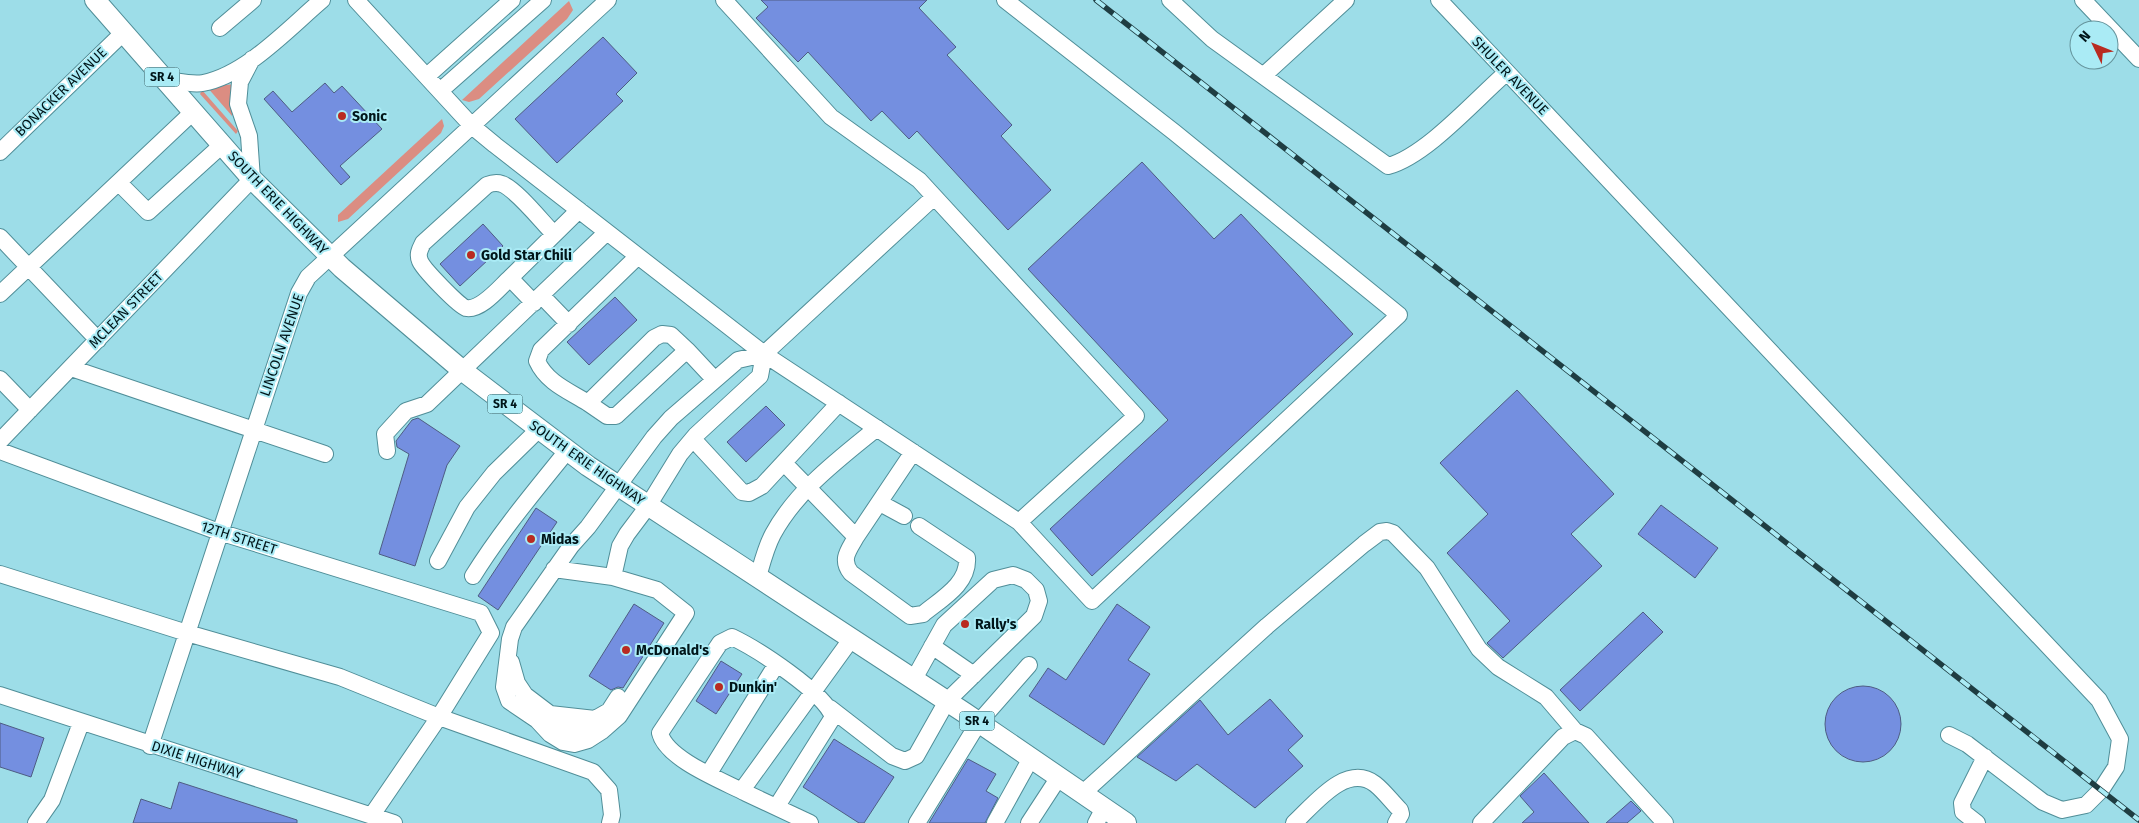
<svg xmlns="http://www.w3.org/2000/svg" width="2139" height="823" viewBox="0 0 2139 823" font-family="'Fira Sans',sans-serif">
<rect width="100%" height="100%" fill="#9ddde8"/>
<path fill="#db8d82" d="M569,1l4,9 -6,9 -88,80 -10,3 -7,-2z
M235,84l-3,32 -25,-29z
M202,90l36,41 -2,3 -36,-40z
M442,119l2,7 -3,7 -93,86 -10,3v-7z"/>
<path fill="#748fe0" stroke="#4e5c83" d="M761,0h166l-8,8 37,39 -9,8 65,70 -11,11 50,54 -43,40 -91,-99 -8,8 -27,-28 -11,10 -63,-69 -10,10 -42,-44 12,-11z
M603,37l34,36 -21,21 7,7 -66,62 -42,-44z
M325,83l9,10 8,-7 40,43 -42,37 10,11 -9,8 -77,-86 9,-8 19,21z
M1142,162l72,77 27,-25 112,120 -261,242 -42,-47 118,-109 -140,-151z
M483,224l20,22 -43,40 -20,-22z
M615,297l22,23 -48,45 -22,-23z
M1517,390l97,104 -43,40 31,32 -99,92 -16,-15 23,-22 -63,-68 41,-39 -48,-51z
M766,406l19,19 -39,37 -19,-20z
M418,418l42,28 -13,19 -32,101 -36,-12 30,-100 -12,-7 -1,-6 16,-21z
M1661,505l57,43 -23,30 -57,-44z
M536,508l21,14 -59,88 -20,-14z
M634,604l30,19 -41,65 -5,-1 -7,3 -22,-14z
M1117,604l33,23 -22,33 22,14 -46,71 -75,-49 19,-28 18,12z
M1643,612l20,20 -83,79 -20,-21z
M721,661l21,13 -26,40 -20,-13z
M1825 724a38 38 0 1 1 76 0a38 38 0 1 1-76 0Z
M1270,699l33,37 -15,14 15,16 -48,42 -58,-44 -21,17 -39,-24 63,-57 28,35z
M0,723l44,15 -13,39 -31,-10z
M834,739l60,38 -30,46h-5l-56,-36z
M968,759l28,15 -10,17 12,7 -13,25h-56z
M1544,773l45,50h-67l12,-11 -14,-16z
M179,782l118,38v3h-164l8,-24 30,10z
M1631,801l10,10 -14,12h-21z"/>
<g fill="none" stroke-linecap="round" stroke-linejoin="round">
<g stroke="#508e98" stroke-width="18">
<path id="minor" d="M356,0l116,126 23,19 269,209 255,168 73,79 307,-286 -225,-183 -169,-132
M724,0l107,117 88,63 217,236 -117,106
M1170,0l42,39 176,127c38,-10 87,-66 118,-93
M1439,0l660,700 21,39 -4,28 -15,23 -15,15 -24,5 -19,-8 -76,-58 -18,-9
M2083,0l56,59
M220,28l33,-28
M427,76l85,-76
M1263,76l83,-76
M165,80c11,1 27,5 38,3 43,-8 86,-55 119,-83
M440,91l103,-91
M0,152l123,-119
M119,183l29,29 74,-67
M0,237l98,103
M510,278c-10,9 -29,33 -44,30 -7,-2 -43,-39 -46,-47 -3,-7 0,-12 3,-18l64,-58c5,-2 9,-3 15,-1 15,6 40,38 52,50
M0,294l193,-182
M541,295l28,29
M534,303l-24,-25 69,-68
M687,350l-16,-15 -9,-1 -8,4 -66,65 19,13h9l71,-66 28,30
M71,368l254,86
M0,379l30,31
M588,403c-19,-12 -41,-20 -51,-42l4,-11 97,-94
M693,439l49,53 7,1 13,-7 77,-83
M0,441l252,-262 -3,-43 -11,-32 2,-22 12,-23
M0,451l219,81 262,81 10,20 -52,84 -67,98
M387,451l-2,-17 21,-23 21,-7 180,-172
M784,463l72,74c-7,13 -16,22 -5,36l59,43 13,-2c18,-15 46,-30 44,-56l-48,-32
M880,503l24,13
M856,537l57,-85
M438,561l29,-54 27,-34 45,-44
M554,569l59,8 44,13 29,23 -67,103 -17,15 -14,9 -14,4 -11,-2 -13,-8 -13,-14 -28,-19 -5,-14 6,-48 4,-12 57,-81 17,-19 66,-90 17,-19 67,-58 26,-6 170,-157
M0,574l187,59 153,44 99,40 154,55 16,18 3,25 -2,8
M473,576c28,-45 61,-84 94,-125
M613,577l7,-31 7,-12 21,-28 32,-52 16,-19 64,-59 4,-22
M758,577c4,-14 8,-30 15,-43 24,-44 66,-75 104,-106
M932,646l42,29
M511,662l6,21 8,12 25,19 45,5 14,-8 9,-14
M0,695l394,128
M830,708l62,48 13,5 11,-5 31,-55 87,-85 5,-15 -3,-11 -10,-10 -13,-5 -20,5 -49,45 -30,54
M553,720c9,22 30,7 42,-1
M150,746l149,-453 9,-16 300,-277
M709,773l67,-108
M746,793c-23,-12 -80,-34 -86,-60l60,-90 12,-6c25,12 92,55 101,80l-56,89
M1083,793l184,-167 97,-82 16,-12 7,-1 6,2 34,35 52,81 19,18 48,30 29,34 11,5 79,87
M36,823l16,-23 29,-77
M810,823l-64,-30 -1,-7 107,-148
M917,823l62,-101 50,-57
M995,823l36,-65
M1029,823l30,-46
M1096,823l8,-15
M1294,823c20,-18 52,-61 81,-39 9,7 17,18 25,26l1,4 -5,9
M1481,823l82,-86 12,-6
M1977,823l-14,-11 -1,-9 23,-46"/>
</g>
<g stroke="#508e98" stroke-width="22">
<path id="major" d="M95,0l157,179 90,89 121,103 125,95 377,247 161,110"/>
</g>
<use href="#minor" stroke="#fff" stroke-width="16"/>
<use href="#major" stroke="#fff" stroke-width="20"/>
<g stroke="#1f3d42" stroke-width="5.5">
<path id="rail" d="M1096,0l1043,820"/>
</g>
<use href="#rail" stroke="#aaebf5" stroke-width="4" stroke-dasharray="11" stroke-linecap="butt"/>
</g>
<g fill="#b92b21" stroke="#aaebf5" stroke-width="2">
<circle cx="342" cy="116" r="5"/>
<circle cx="471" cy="255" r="5"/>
<circle cx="531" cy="539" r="5"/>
<circle cx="965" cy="624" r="5"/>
<circle cx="626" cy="650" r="5"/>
<circle cx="719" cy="687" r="5"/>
</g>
<g text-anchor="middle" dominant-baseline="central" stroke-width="4" stroke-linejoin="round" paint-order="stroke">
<g fill="#aaebf5" stroke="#33555b" stroke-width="1">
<rect x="144.5" y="67.5" width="35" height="19" rx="4"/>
<rect x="487.5" y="394.5" width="35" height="19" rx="4"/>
<rect x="959.5" y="711.5" width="35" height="19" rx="4"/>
</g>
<g font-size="12" font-weight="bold" fill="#001519">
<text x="162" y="77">SR 4</text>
<text x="505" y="404">SR 4</text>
<text x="977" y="721">SR 4</text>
</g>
<g font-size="14" fill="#001519" stroke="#aaebf5">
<text transform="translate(1510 76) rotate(46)">SHULER AVENUE</text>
<text transform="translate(61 92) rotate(-44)">BONACKER AVENUE</text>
<text transform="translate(278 203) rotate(46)">SOUTH ERIE HIGHWAY</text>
<text transform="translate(126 310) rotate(-46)">MCLEAN STREET</text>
<text transform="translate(282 345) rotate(-71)">LINCOLN AVENUE</text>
<text transform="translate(587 463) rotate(35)">SOUTH ERIE HIGHWAY</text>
<text transform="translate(239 538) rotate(18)">12TH STREET</text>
<text transform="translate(197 760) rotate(18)">DIXIE HIGHWAY</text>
</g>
<g font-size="14" font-weight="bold" fill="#001519" stroke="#aaebf5" text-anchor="start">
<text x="352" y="116">Sonic</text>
<text x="481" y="255">Gold Star Chili</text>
<text x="541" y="539">Midas</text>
<text x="975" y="624">Rally's</text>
<text x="636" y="650">McDonald's</text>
<text x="729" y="687">Dunkin'</text>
</g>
</g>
<g transform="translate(2094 45) rotate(313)"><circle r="24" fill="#aaebf5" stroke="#66959d"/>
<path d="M0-4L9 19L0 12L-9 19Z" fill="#b92b21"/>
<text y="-8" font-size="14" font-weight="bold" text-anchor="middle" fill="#001519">N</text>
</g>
</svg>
